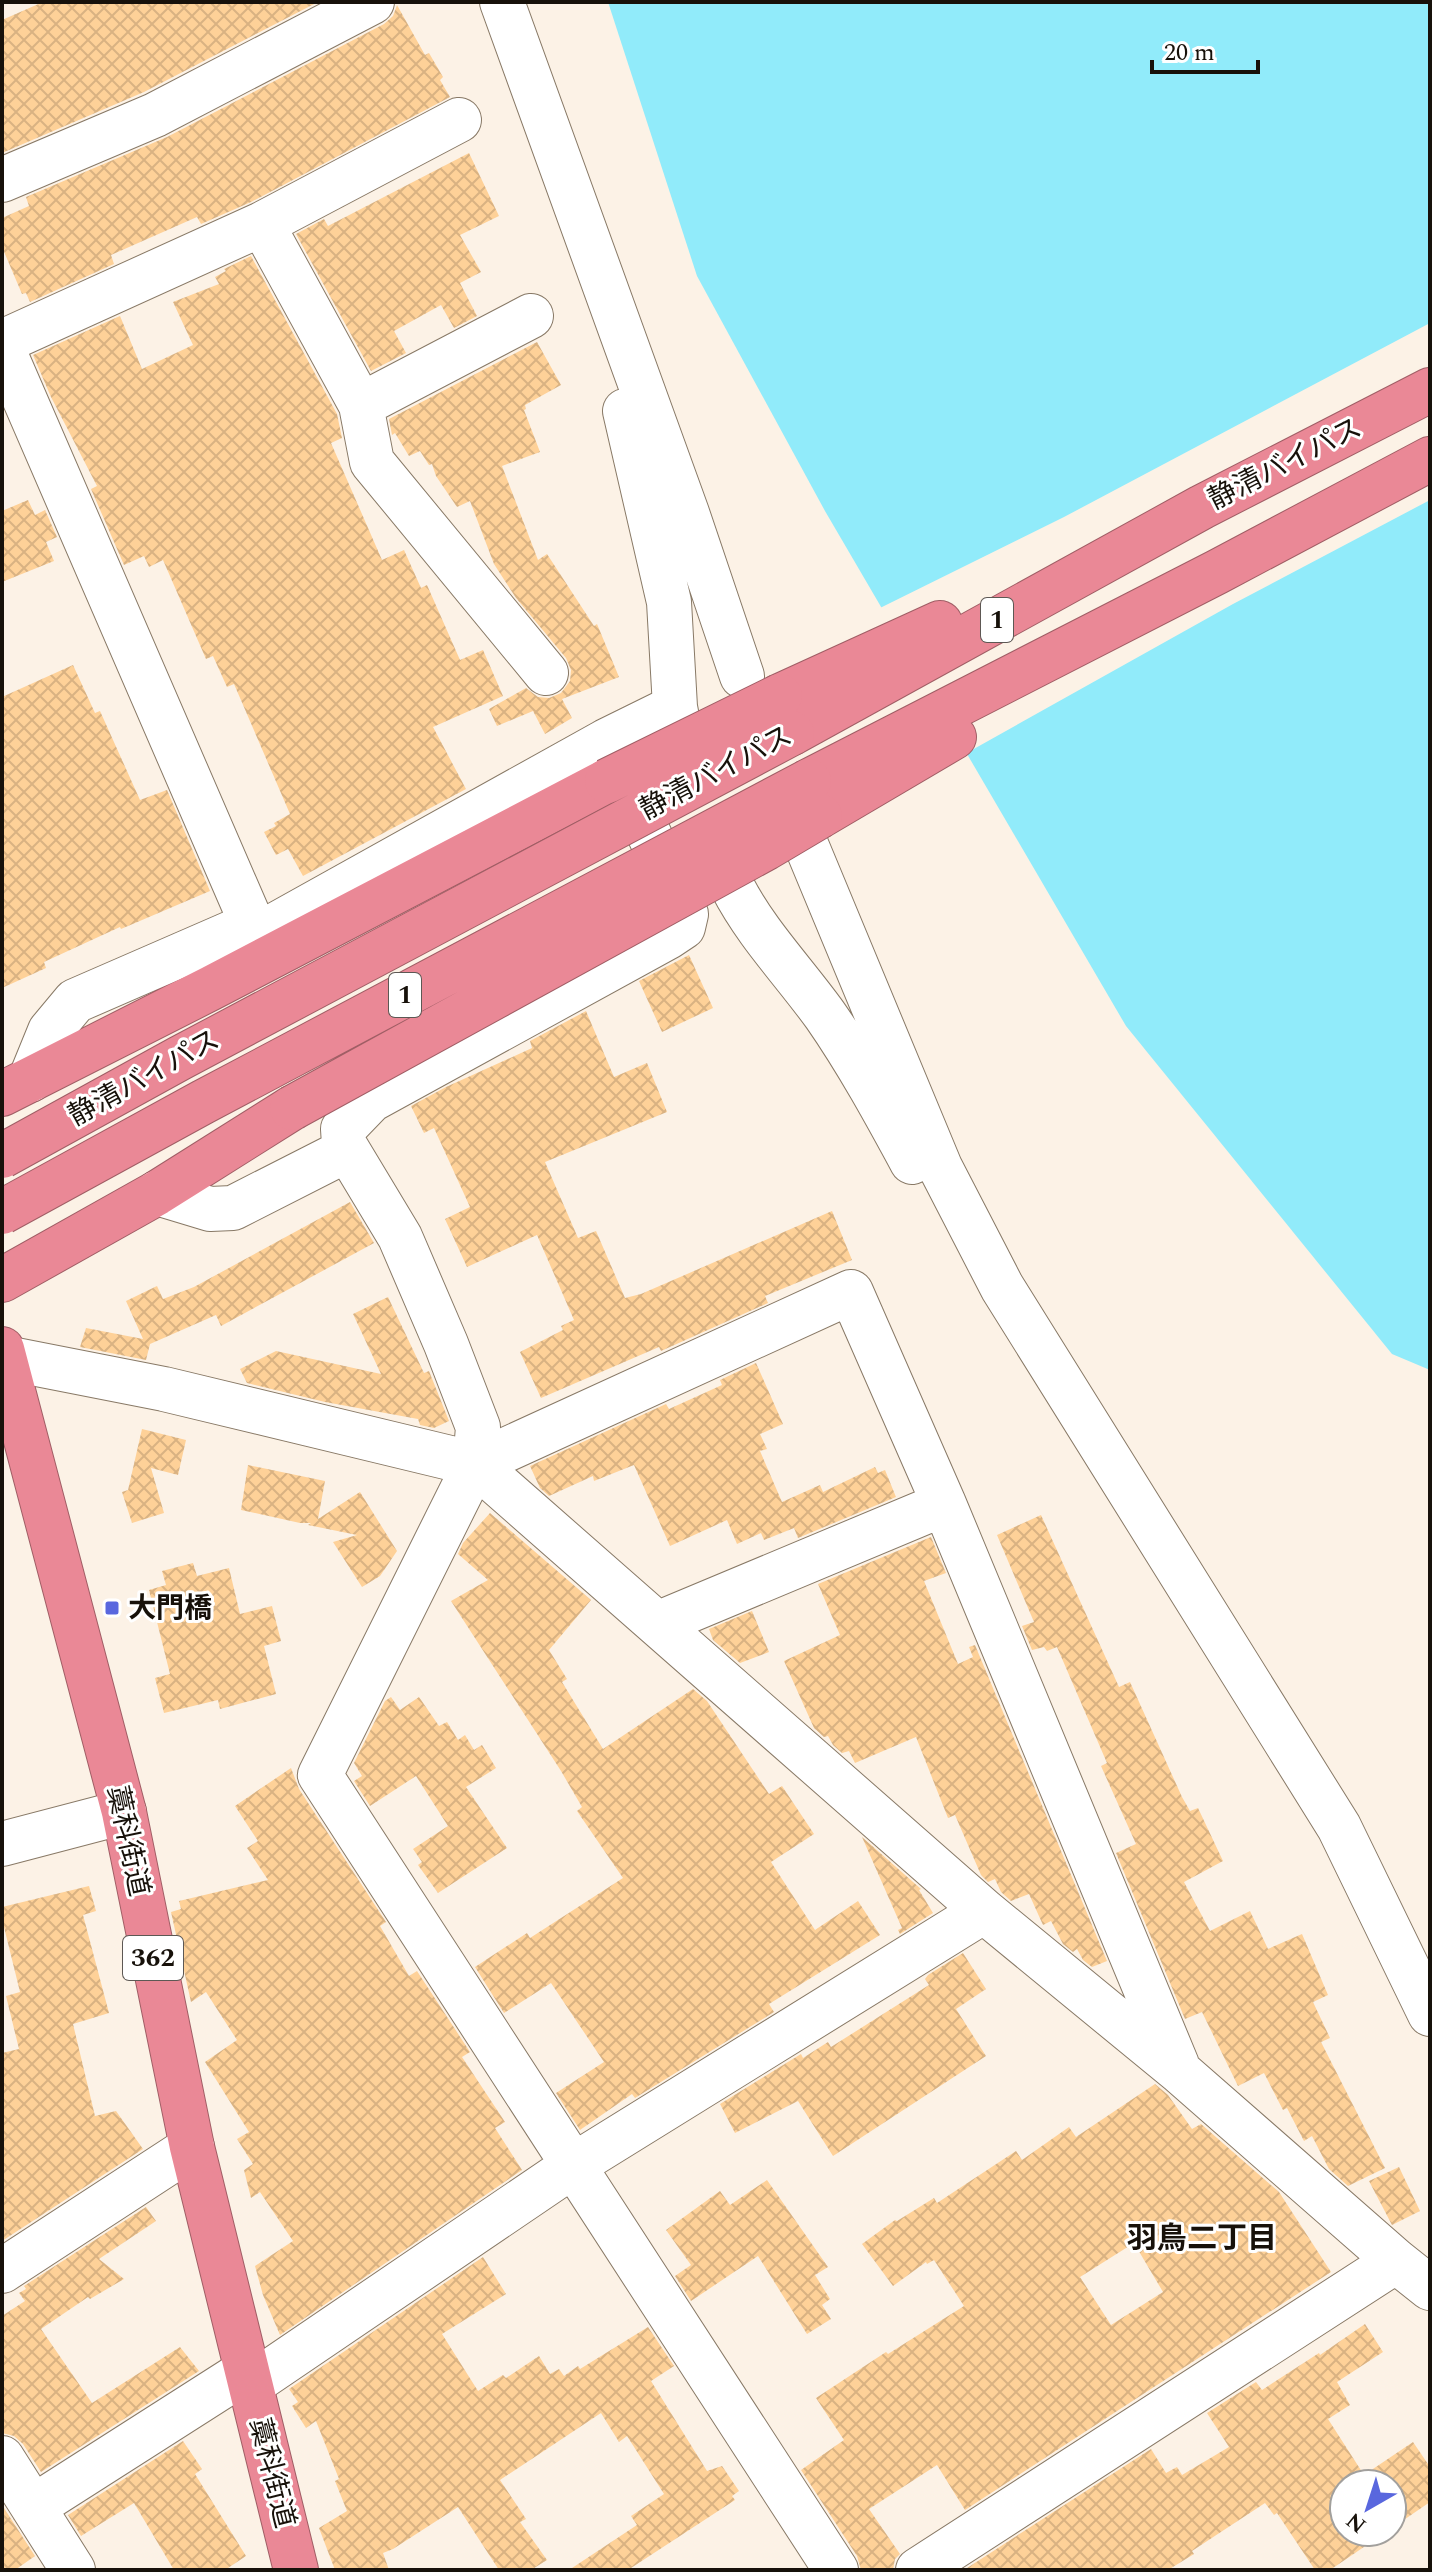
<svg xmlns="http://www.w3.org/2000/svg" width="1432" height="2572" viewBox="0 0 1432 2572" font-family="Spectral,'Noto Sans JP',serif">
<defs>
<pattern id="building-cross-hatch" width="8" height="8" patternUnits="userSpaceOnUse" patternTransform="scale(2)"><rect width="8" height="8" fill="#fed198"/><path d="M0 0l8 8M0 8l8-8" fill="none" stroke="#d9b282"/></pattern>
</defs>
<rect width="100%" height="100%" fill="#fcf2e6"/>
<path fill="#91ebfa" d="M608,2h822v1368l-38,-16 -266,-328 -301,-515 -128,-235z"/>
<path fill="#fcf2e6" d="M1430,323v177l-197,104 -270,151 -85,-146 186,-92z"/>
<path fill="url(#building-cross-hatch)" fill-rule="evenodd" d="M43,2h275l-174,90 -142,61v-133z
M397,5l28,50 4,-2 14,24 -3,3 10,17 -199,105 -50,22 -4,-7 -86,38 3,9 -84,38 -4,-9 -4,1 -20,-47v-29l27,-12 -3,-9 141,-60 217,-113 9,-8z
M469,153l30,63 -39,19 21,37 -21,11 17,33 -23,12 -13,-23 -47,26 12,22 -35,18 -75,-137 28,-15 4,7z
M251,256l86,158 5,24 -11,5 51,117 22,-10 17,38 6,-3 33,75 23,-10 20,46 -70,31 33,62 -163,87 -15,-27 -12,6 -12,-23 12,-6 -2,-3 16,-9 -56,-130 -7,3 -14,-31 -7,3 -43,-99 -14,7 -5,-11 -20,9 -33,-76 6,-3 -46,-89 -18,-42 87,-39 22,53 51,-24 -20,-43 46,-18 -4,-7 11,-6 -2,-2z
M537,342l24,43 -36,20 1,4 -2,1 16,42 -38,14 36,94 9,-6 47,72 3,-2 22,53 -57,22 10,19 -27,16 -12,-23 -36,15 -8,-17 37,-21 12,9 11,1 12,-5 9,-12 1,-11 -5,-12 -50,-60 -22,-34 -24,-63 -13,6 -21,-31 -4,-12 -3,1 -9,-14 -11,5 -14,-23 -3,2 -3,-16z
M28,500l7,15 10,-5 12,27 -11,5 8,19 -52,21v-71z
M73,665l22,48 5,-2 40,89 27,-10 43,101 -89,38 -1,-2 -76,35 2,6 -44,20v-291z
M689,955l24,53 -51,24 -23,-51z
M586,1011l28,66 33,-14 20,49 -122,50 33,76 18,-7 29,67 16,-4 191,-83 20,49 -87,36 3,7 -107,48 -2,-4 -118,51 -21,-46 43,-22 -2,-4 13,-6 -37,-85 -70,32 -22,-48 25,-12 -36,-79 -10,5 -13,-27 35,-19 86,-39 -2,-7z
M350,1202l24,41 -153,83 -5,-11 -66,29 -4,16 -66,-13 6,-19 57,11 -17,-38 31,-15 6,13 31,-12z
M388,1297l36,76 5,-2 20,50 -15,7 -14,-3 -2,-6 -93,-17 -78,-19 -7,-14 36,-18 105,23 -28,-60z
M756,1363l27,61 -23,10 7,15 -7,2 22,51 38,-17 3,7 52,-25 3,6 7,-3 11,27 -98,41 -4,-10 -30,12 -3,-7 -24,11 -10,-24 -57,26 -36,-81 -40,16 -1,-5 -44,20 -9,-8 -10,-22 136,-62 3,5 53,-24 -2,-5z
M142,1429l44,11 -8,35 -27,-7 13,45 -32,10 -10,-31 6,-2z
M248,1465l77,16 -7,38 42,-27 37,59 -17,25 -18,11 -29,-45 24,-7 -49,-10 3,-2h-11l-59,-13z
M490,1513l101,87 -42,50 18,29 -5,3 41,67 90,-60 14,12 62,93 13,-8 32,48 -43,28 44,68 43,-29 22,34 -111,69 5,8 -139,86 -3,-4 -52,36 -24,-37 48,-31 -53,-79 -47,30 -29,-46 52,-34 3,5 93,-60 -46,-67 5,-4 -21,-36 -110,-170 37,-21 -30,-26 5,-11z
M1041,1515l78,172 11,-5 52,115 8,14 8,-3 25,53 -39,21 26,49 40,-20 18,38 34,-15 26,61 -15,7 17,36 -9,4 64,126 -37,18 -19,-17 -17,-33 -8,5 -17,-33 -4,2 -19,-37 -26,13 -36,-74 -17,7 -69,-166 20,-9 -35,-78 6,-3 -50,-116 -10,4 -3,-4 -12,3 -10,-24 12,-4 -37,-87z
M931,1537l15,36 -22,8 34,83 15,-7 -4,-10 6,-2 132,316 -15,6 -9,-7 -6,-11 -4,3 -10,-8 -12,-23 -8,4 -14,-31 -18,7 -10,-9 -6,-13 -7,3 -7,-7 -26,-60 -7,3 -32,-81 -61,26 -6,-12 -7,2 -9,-8 -5,-9 -4,1 -10,-9 -30,-67 56,-26 -22,-51z
M193,1563l4,13 32,-8 11,46 32,-8 9,35 -17,5 12,48 -56,15 -2,-9 -54,13 -9,-35 15,-4 -21,-84 17,-5 -4,-14z
M752,1611l17,41 -29,11 -27,-23 -4,-11z
M391,1697l9,13 19,-13 20,29 8,-4 11,18 7,-5 9,15 8,-5 14,23 -30,19 41,61 -69,45 -20,-28 4,-3 -9,-13 35,-23 -32,-50 -46,30 -16,-25 8,-5 -8,-13 31,-62z
M291,1768l8,21 87,133 -6,4 29,50 8,-5 53,81 -8,5 43,65 -10,6 27,42 -242,165 -17,-40 -8,-29 38,-25 -33,-49 -9,6 -7,-28 9,-6 -16,-25 12,-7 -44,-70 32,-22 -31,-48 -15,10 -20,-90 10,-3 -2,-8 89,-21 -21,-32 11,-7 -23,-35z
M862,1837l59,52 -2,1 14,23 -33,21 -2,-4 4,-2z
M89,1886l7,25 -13,4 26,98 -36,11 22,92 21,-5 27,38 -141,92v-188l17,-4 -13,-53 14,-4 -18,-73v-12z
M963,1953l23,36 -30,20 30,47 -153,100 -35,-55 -63,32 -15,-29 81,-50 2,4 25,-16 3,5 98,-62 -4,-6 3,-4z
M1155,2084l13,11 24,34 9,-5 78,68 52,80 -366,238 -28,-45 -68,44 31,45 -5,5 -2,11h-32l-4,-14 -56,-86 43,-30 -28,-42 70,-46 2,2 76,-48 -30,-46 -7,4 -1,-2 -33,24 -31,-42 33,-24 2,1 37,-23 3,5 79,-52 6,9 47,-33 7,10zM1134,2243l29,49 -52,33 -31,-48z
M1399,2167l21,44 -28,14 -23,-44z
M767,2180l61,87 -13,8 15,24 -8,6 9,14 -24,15 -49,-78 -67,45 -16,-25 16,-11 -25,-35 54,-39 10,14z
M146,2207l10,14 -57,38 25,20 -34,20 -2,-2 -47,32 51,74 88,-56 19,24 -158,101 -18,-28 -9,-8 -12,-3v-117l23,-15 -6,-8 7,-4 -2,-3z
M483,2257l23,37 -64,40 36,57 25,-16 3,3 33,-22 11,18 9,-5 5,7 14,-10 2,3 68,-42 26,39 -23,15 56,90 15,-5 17,25 -7,5 3,4 -107,70h-59l68,-45 -6,-9 33,-22 -37,-58 -8,6 -18,-29 -101,67 26,39 -6,3 27,38 -16,10h-32l-41,-63 -65,42 -10,4 6,17h-54l-16,-42 28,-17 -12,-30 4,-2 -23,-58 -10,7 -14,-22 6,-4 -9,-13z
M1365,2324l18,28 -46,30 13,23 -22,14 36,56 49,-33 17,25v35l-38,26v-44h-48v48h42l-56,38h-15l-38,-57 -3,2 -9,-12 -73,48 2,3 -26,16h-204l187,-121 15,24 11,-6 5,8 47,-28 -22,-34 49,-31 6,8 57,-37 1,2z
M183,2441l19,28 -7,5 51,82 -21,14h-51l-40,-67 -53,33 -13,-21z
M2,2505l33,51 -20,14h-13z"/>
<g fill="none" stroke-linecap="round" stroke-linejoin="round">
<g stroke="#887966" stroke-width="46">
<path id="minor" d="M502,2l185,511 55,163
M2,180l153,-65 217,-113
M262,224l99,181 11,57 174,211
M2,342l260,-118 197,-104
M2,347l250,577
M361,405l170,-89
M625,411l44,191 6,105 3,16
M606,741l80,173 -3,13 -15,10 -297,163 -28,29 1,15 56,93 46,107 32,83 -3,37 -155,311 516,795
M795,818l145,349 62,120 337,540 91,187
M732,886c24,47 62,86 93,129 32,46 60,97 87,147
M30,1080l20,-49 25,-30 177,-77 18,4 336,-187 69,-34
M157,1193l53,16 23,-1 114,-58
M6,1358l158,31 311,75 509,447 195,160 217,190 34,27
M475,1464l376,-172 93,212 233,561
M657,1624l287,-120
M2,1844l122,-32
M2,2271l190,-124
M250,2385l324,-220 410,-254
M2,2458l71,112
M33,2507l213,-136
M918,2570l478,-309"/>
</g>
<g stroke="#a05e65" stroke-width="46">
<path id="highway" d="M780,696l160,-73
M792,733l410,-226 228,-117
M809,781l408,-209 213,-113
M820,816l134,-79
M2,1094l209,-106 396,-207
M2,1280l155,-87 135,-85
M2,1349l122,463 68,335 104,423"/>
</g>
<use href="#minor" stroke="#fff" stroke-width="44"/>
<use href="#highway" stroke="#ea8896" stroke-width="44"/>
<g stroke="#a05e65" stroke-width="46" stroke-linecap="butt">
<path id="highway-bridge" d="M607,781l173,-85
M292,1108l474,-260 54,-32
M2,1156l178,-98 612,-325
M2,1212l201,-110 606,-321"/>
</g>
<use href="#highway-bridge" stroke="#ea8896" stroke-width="44"/>
</g>
<rect fill="#5967de" stroke="#fff" stroke-width="3" x="104" y="1600" width="16" height="16" rx="4"/>
<g text-anchor="middle" dominant-baseline="central" stroke-width="6" stroke-linejoin="round" paint-order="stroke">
<g fill="#fff" stroke="#5d5854" stroke-width="2">
<rect x="981" y="598" width="32" height="44" rx="6"/>
<rect x="389" y="973" width="32" height="44" rx="6"/>
<rect x="123" y="1936" width="60" height="44" rx="6"/>
</g>
<g font-size="26" font-weight="bold" fill="#17110a">
<text x="997" y="620">1</text>
<text x="405" y="995">1</text>
<text x="153" y="1958">362</text>
</g>
<g font-size="28" fill="#17110a" stroke="#fff">
<text transform="translate(1285 464) rotate(-27)">静清バイパス</text>
<text transform="translate(716 773) rotate(-28)">静清バイパス</text>
<text transform="translate(144 1078) rotate(-29)">静清バイパス</text>
<text transform="translate(128 1841) rotate(78)">藁科街道</text>
<text transform="translate(272 2473) rotate(76)">藁科街道</text>
</g>
<g font-size="28" font-weight="bold" fill="#17110a" stroke="#fff" text-anchor="start">
<text x="128" y="1608">大門橋</text>
</g>
<g font-size="30" font-weight="bold" fill="#17110a" stroke="#fff">
<text x="1202" y="2239">羽鳥二丁目</text>
</g>
</g>
<rect width="1432" height="2572" fill="none" stroke="#17110a" stroke-width="8"/>
<g transform="translate(1368 2508) rotate(219)"><circle r="38" fill="#ffffff" stroke="#a2a09d" stroke-width="2"/>
<path d="M0-6L14 30L0 20L-14 30Z" fill="#5967de"/>
<text y="-12" font-size="22" font-weight="bold" text-anchor="middle" fill="#17110a">N</text>
</g>
<path d="M1152 60v12h106v-12" fill="none" stroke="#17110a" stroke-width="4"/>
<text x="1164" y="60" font-size="24" fill="#17110a" stroke="#ffffff" stroke-width="6" paint-order="stroke">20 m</text>
</svg>
